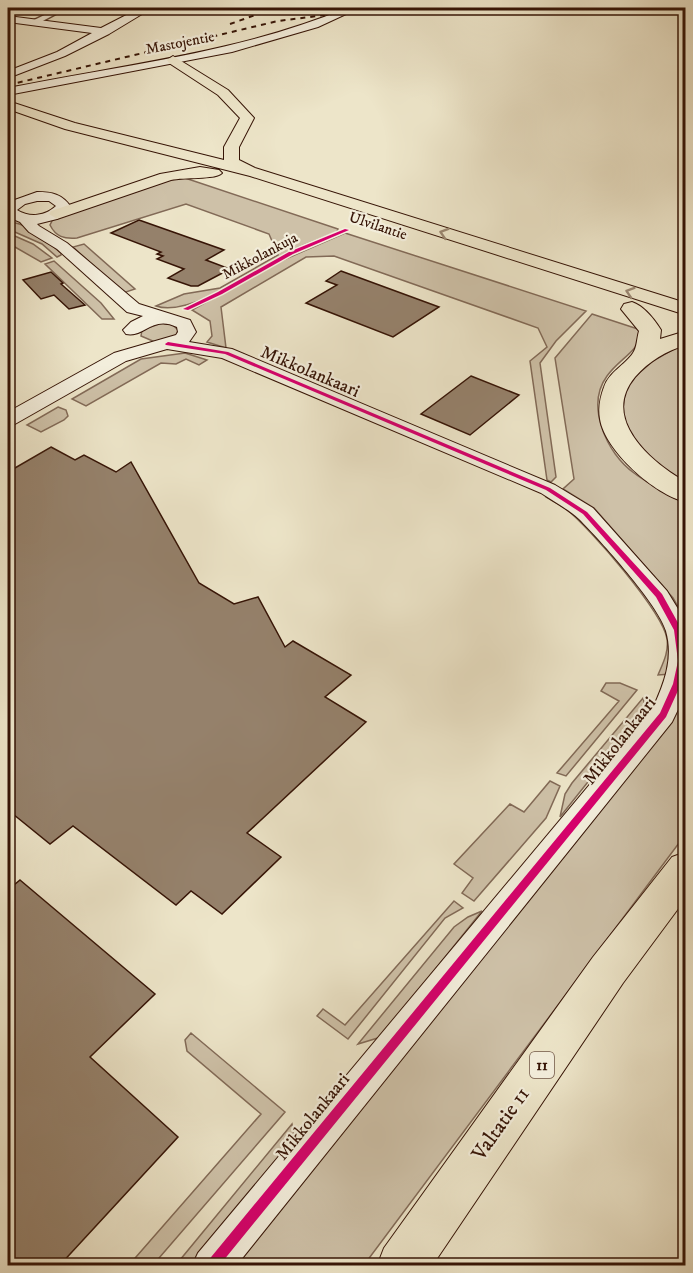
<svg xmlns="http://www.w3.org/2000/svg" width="693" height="1273" viewBox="0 0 693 1273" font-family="'IM FELL DW Pica',serif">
<rect width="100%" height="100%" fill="#ede5c9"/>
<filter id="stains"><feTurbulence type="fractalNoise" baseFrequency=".00333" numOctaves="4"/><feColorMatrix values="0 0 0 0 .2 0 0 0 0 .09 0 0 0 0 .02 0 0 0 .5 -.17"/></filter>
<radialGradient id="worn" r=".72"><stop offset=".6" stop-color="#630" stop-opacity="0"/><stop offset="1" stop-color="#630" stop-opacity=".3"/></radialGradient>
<path fill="#cec1a8" stroke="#826a57" stroke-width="1.5" d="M176,175l162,54 -1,3c-15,6 -32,12 -47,19 -32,17 -100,67 -134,55l28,-12 36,-6 58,-33 -9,-21 -83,-30 -109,34c-13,1 -21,-1 -27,-13l3,-6z
M8,222c20,0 38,19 53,31v2l-4,2 -15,-13 -34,-15z
M8,233l25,11 19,14 -11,4 -33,-19z
M345,233l241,78 -30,30 -16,22 16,114 -5,5 -4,-2 -17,-119 17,-14 -9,-19 -204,-72 -28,1 -85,50 5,41 -19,-6 5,-6 -2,-15 -18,-11 82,-46z
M84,244l51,45 -12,4 -50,-46z
M54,261l47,42 13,16h-12l-57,-55z
M592,314l52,17c-8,23 -24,27 -37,45 -22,30 0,78 27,97 16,12 34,21 51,31v115l-12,-21 -79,-90 -31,-19 11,-10 -19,-121z
M162,323l11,2 5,5 -2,6 -21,6 -14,-6 1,-6z
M682,344l3,1v140l-39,-28 -25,-36 3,-35 29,-25z
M185,353l22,7 -8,5 -13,-6 -10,5 -15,-1 -75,43 -14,-7 69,-40z
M58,407l8,3 2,6 -4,4 -23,12 -14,-7z
M549,494l19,12 85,92 21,38 -3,38 -13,1c5,-12 11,-23 9,-36 -4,-27 -78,-112 -101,-130 -7,-5 -14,-8 -20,-12z
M606,683h14l17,7 -71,86 -9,-3 62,-72 -18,-10z
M685,693v142l-321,430 -134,1z
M643,698l3,11 -86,108 5,-23 7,-11z
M550,781l10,5 -14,32 -72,83 -12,-8 11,-15 -19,-14 56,-60 14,8z
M454,901l9,7 -18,10 -97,121 -31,-23 6,-7 22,16z
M482,911l-101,126 -23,7 96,-117 14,-10z
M191,1033l94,79 -132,153h-24l132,-151 -74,-63 -2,-11z
M292,1124l3,18 -100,123 -20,1z"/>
<path fill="#95816b" stroke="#361406" stroke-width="1.5" d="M139,220l85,30 -18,10 24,9 -32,17h-7l-23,-8 16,-9 -27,-10 6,-3 -6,-2 4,-2 -50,-19z
M341,271l98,36 -46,30 -87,-34 31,-18 -11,-4z
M51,272l12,11 -2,1 24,21 -16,4 -15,-14 -13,4 -18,-19z
M471,376l48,19 -49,40 -49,-21z
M51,447l24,13 9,-5 32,17 15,-10 68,121 35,21 24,-7 27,50 8,-6 58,34 -26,22 41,25 -119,111 34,24 -59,57 -31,-23 -15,14 -103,-79 -23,18 -42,-34v-338z
M20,880l135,114 -65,63 88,80 -119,129h-51v-376z"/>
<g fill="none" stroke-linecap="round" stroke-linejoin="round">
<g stroke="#644837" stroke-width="3">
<path id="street" d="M59,8h8l-30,16 -7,-2z"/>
</g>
<g stroke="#361406" stroke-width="2">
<path id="secondary" d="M140,8h12l-43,26 -44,22 -57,22v-7l49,-19 35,-19 -84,-11v-6l93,12z
M347,8h12l-41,19 -86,25 -224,43v-7c114,-23 230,-35 339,-80z
M37,192c15,0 25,2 34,15l-14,12 -20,5 2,2 28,17 72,61 51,16 6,12 -7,10 43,7 323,136 38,23 74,83 19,31v71l-14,29 -436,544h-44l6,-13 454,-543c12,-26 22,-51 14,-79 -8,-27 -66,-91 -87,-112 -11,-10 -26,-18 -38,-26l-319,-135 -55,-9 -41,12 -111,63 -7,2v-14l106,-59 62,-18 2,-3 -1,-5c-25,-12 -33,11 -51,7l-3,-4 8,-8 12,-6 -16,-4 -70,-63 -28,-17 -9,-10 -12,-5 1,-15zM37,201h12l7,5c-11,10 -26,12 -39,4l8,-6z"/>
</g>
<g stroke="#361406" stroke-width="2">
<path id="primary" d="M173,56l55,34 26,28 -15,29v13l16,8 431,135v12l-436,-139 -185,-47 -57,-20v-8l67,22 149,37v-13l16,-29 -22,-23 -49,-32 -2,-3z
M200,167l19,3 3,3c-7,7 -38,4 -51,7l-114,39 -8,-5 2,-3 109,-37z"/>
</g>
<g stroke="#361406" stroke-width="2">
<path id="highway" d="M632,302c12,4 22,17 29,28l-1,9 26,-8v14c-20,6 -37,16 -51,32 -35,42 16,85 51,105v20c-31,-7 -81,-51 -86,-83 -2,-12 0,-21 4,-32 5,-15 21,-22 29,-34 4,-5 4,-16 6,-22l-18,-22 3,-5z
M686,852v46l-63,85 -191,283h-55l7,-18 209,-291 79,-100z"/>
</g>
<use href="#street" fill="#f3eedc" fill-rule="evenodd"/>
<use href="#secondary" fill="#f3eedc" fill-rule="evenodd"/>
<use href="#primary" fill="#ede5c9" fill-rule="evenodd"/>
<use href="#highway" fill="#ede5c9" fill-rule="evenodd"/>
<path stroke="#361406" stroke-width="2" stroke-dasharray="5 5" stroke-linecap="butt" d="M230,24l45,-16
M8,85l270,-64 102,-13"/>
<g stroke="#f3eedc" stroke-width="3">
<path id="cycleway" d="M345,229l4,1 -56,24 -71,40 -34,16 -5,-1 35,-17 71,-40z
M168,342l60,10 322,136 37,24 75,82 20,36 4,33 -5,21 -15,33 -447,549h-14l2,-4 453,-549 13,-29 5,-23 -4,-31 -18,-33 -73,-83 -37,-24 -321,-136 -59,-9 -1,-1z"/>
</g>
<use href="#cycleway" fill="#d6006c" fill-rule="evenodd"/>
</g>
<defs><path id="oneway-chevron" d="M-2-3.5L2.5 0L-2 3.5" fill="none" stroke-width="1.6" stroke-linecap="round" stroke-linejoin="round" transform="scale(1.5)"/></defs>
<g stroke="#9b8771">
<use href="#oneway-chevron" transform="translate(444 233) rotate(-162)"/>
<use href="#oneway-chevron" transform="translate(630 292) rotate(-162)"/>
</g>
<g text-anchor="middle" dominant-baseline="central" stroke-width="4.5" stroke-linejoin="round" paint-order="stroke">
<g font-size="15" fill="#361406" stroke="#f3eedc">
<text transform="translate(180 43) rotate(-11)">Mastojentie</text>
<text transform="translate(378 226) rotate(18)">Ulvilantie</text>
<text transform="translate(260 256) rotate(-28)">Mikkolankuja</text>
</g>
<rect fill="#f3eedc" stroke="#6f5546" stroke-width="1.5" x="530" y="1052" width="24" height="26" rx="4.5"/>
<g font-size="16" font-weight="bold" fill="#361406">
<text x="542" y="1065">11</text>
</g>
<g font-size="18" fill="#361406" stroke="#f3eedc">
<text transform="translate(310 372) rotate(23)">Mikkolankaari</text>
<text transform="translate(620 741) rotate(-52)">Mikkolankaari</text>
<text transform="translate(313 1117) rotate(-51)">Mikkolankaari</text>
</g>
<g font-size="21" fill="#361406" stroke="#f3eedc">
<text transform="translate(501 1124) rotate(-55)">Valtatie 11</text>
</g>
</g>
<rect width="693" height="1273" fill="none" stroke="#ede5c9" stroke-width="30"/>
<rect x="9" y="9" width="675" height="1255" fill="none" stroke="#361406" stroke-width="3"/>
<rect x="15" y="15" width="663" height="1243" fill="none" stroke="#361406" stroke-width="1.5"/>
<rect width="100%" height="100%" filter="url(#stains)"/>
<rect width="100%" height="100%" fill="url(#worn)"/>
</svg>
